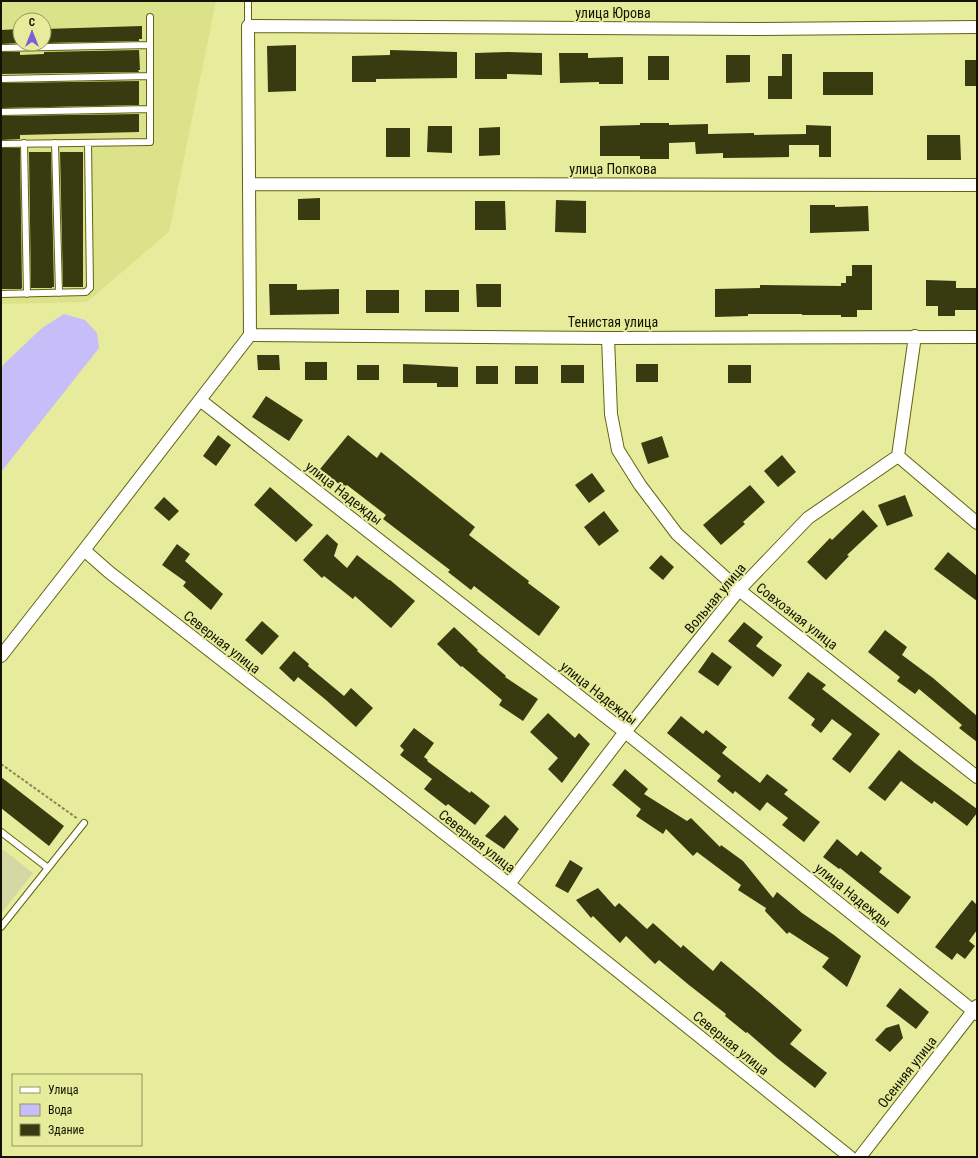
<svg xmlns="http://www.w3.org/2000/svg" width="978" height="1158" viewBox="0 0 978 1158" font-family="'Roboto Condensed',sans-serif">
<rect width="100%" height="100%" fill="#e6ec9c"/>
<path fill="#dce28a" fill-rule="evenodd" d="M1,1h215l-47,231 -82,70 -86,2zM20,20h24v24h-24z"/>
<path fill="#d4d8a4" d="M1,848l32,25 -32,41z"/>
<path fill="#c7bdf9" d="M64,314l21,6 12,13 2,15 -98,124v-102l3,-6 38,-36z"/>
<path fill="#383a10" d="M142,26v13h-3v2l-95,2v-14z
M20,29v14l-19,1v-14z
M296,45v46l-28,1 -1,-46z
M139,50l1,20h-2l1,2 -138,2v-22h19v3l24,-1v-2z
M390,50l67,2v26l-81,1v3h-24v-26l38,-1z
M507,52l35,1v22l-35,-1v5h-32v-26z
M559,53h29v5l35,-1v27h-24v-2l-39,1z
M782,54h10v45h-24v-23h14z
M726,55h24v27l-24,1z
M648,56h21v24h-21z
M965,60h12v26h-12z
M823,72h50v23h-50z
M139,81v24l-138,3v-25z
M139,114v18l-119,3v4l-19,1v-24z
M640,123h29v2l39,-1v10l46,-1v2l52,-1v-9l25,1v31h-12v-12h-30v12l-66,1v-5l-27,1 -1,-12 -26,1v16h-29v-3h-40v-30l40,-1z
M428,126h24v27l-25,-1z
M500,127v28l-21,1v-28z
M386,128h24v29h-24z
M927,135h33l1,25h-34z
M1,148h19l2,140 -1,1h-20z
M29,152h22l3,135h-2v1h-21z
M60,152h23v135h-20z
M320,198v22h-22v-21z
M556,200l30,1v32l-31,-1z
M475,201h30l1,29h-31z
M810,205h25v2l33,-1 1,25 -59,2z
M852,265h20v45h-15v7h-16v-2h-39v-1h-54v2l-33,1v-28l45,-1v-3l81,1v-3h5v-7h6z
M926,280l30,1v7h21v22h-22v6h-17v-10h-12z
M269,284h28v6l42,-1v25l-69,1z
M476,284h25v23h-24z
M366,290h33v23h-33z
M425,290h34v22h-34z
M257,355h22l1,15h-22z
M305,362h22v18h-22z
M403,364l55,3v20h-21v-4h-34z
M636,364h22v18h-22z
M357,365h22v15h-22z
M561,365h23v18h-23z
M728,365h23v18h-23z
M476,366h22v18h-22z
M515,366h23v18h-23z
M266,396l37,24 -14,21 -37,-24z
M218,435l13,10 -15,21 -13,-10z
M348,435l29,23 4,-6 94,75 -6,8 60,46 -1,2 32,24 -21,29 -65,-50 -3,4 -23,-18 2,-2 -67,-51 3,-4 -39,-30 -3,3 -24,-19z
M662,436l7,21 -21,7 -7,-21z
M782,455l14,17 -18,15 -14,-16z
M592,473l13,18 -16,12 -14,-18z
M750,485l15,17 -22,20 2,2 -24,21 -18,-20z
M270,487l43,38 -17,17 -42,-37z
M905,495l8,21 -26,10 -9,-21z
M164,497l15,14 -10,10 -15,-13z
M863,510l15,16 -31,29 2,1 -23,24 -19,-18 23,-24 2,2z
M604,511l15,20 -20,15 -15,-19z
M327,534l11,10 -4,12 13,12 10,-13 32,25h1l25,21 -24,27 -36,-32 -2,3 -29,-23 -2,2 -19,-18z
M177,544l13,10 -5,7 38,33 -12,16 -28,-24 3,-4 -24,-17z
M948,552l29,24v25l-43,-32z
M661,555l13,12 -11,13 -14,-12z
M262,621l17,15 -17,19 -17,-15z
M744,622l19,15 -7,9 26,19 -9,12 -45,-36z
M454,627l24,23 -1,1 29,25 -1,1 33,22 -15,22 -24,-16 3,-5 -40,-34 -1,1 -24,-23z
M885,630l22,17 -5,8 31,23 44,38v26l-18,-14 3,-3 -43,-36 -4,5 -18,-13 3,-4 -32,-25z
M294,651l15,13 -1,2 36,30 7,-8 22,20 -17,19 -30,-27 -28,-23 -4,5 -15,-14z
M712,652l20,15 -14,19 -20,-14z
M808,672l18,13 -4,4 58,45 -30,39 -18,-14 20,-25 -20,-15 -11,14 -10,-8 4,-6 -27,-21z
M548,713l27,25 4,-5 11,11 -28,39 -14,-14 10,-11 -28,-26z
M681,716l22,18 3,-4 21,17 -5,6 38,30 7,-9 21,16 -4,4 36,28 -16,20 -22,-17 6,-7 -21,-16 -7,9 -25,-20 -2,3 -16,-13 4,-5 -54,-43z
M414,728l20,15 -10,14 4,3 -1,1 43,32 1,-2 19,15 -15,19 -27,-21 -2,2 -22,-17 8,-10 -32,-24 4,-5 -4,-4z
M899,750l16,13 62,46v4l-10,13 -33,-25 -2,3 -31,-23 -16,20 -17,-13z
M625,769l23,20 -4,5 43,27 4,-3 29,29 1,-2 22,16 30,37 4,-6 25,21 32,22 27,21 -14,31 -25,-20 7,-9 -40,-26 -2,2 -22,-23 1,-3 -28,-18 3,-5 -44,-33 -4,4 -27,-27 -3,5 -27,-18 5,-7 -29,-24z
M1,777l63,49 -15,20 -48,-38z
M505,815l14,14 -15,20 -19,-13z
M837,839l20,17 4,-5 21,17 -3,4 32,25 -13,17 -58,-46 -1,1 -16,-12z
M570,860l13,8 -15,25 -13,-7z
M598,888l17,19 4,-4 28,26 6,-6 28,25 2,-3 30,26 8,-10 50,42 31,27 -12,14 37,29 -12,15 -38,-30 -30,-26 -1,1 -21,-17 1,-2 -37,-29 -30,-25 -4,4 -29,-28 -6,7 -27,-27 -2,2 -15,-18z
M972,900l5,5v25l-8,11 6,5 -10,13 -8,-6 -5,7 -17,-13z
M900,988l29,24 -13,17 -30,-23z
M899,1024l4,14 -13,14 -15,-12 11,-12z"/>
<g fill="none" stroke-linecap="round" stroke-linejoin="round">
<g stroke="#616410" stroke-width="8">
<path id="service" d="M248,1v25
M1,48l149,-3
M1,79l149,-3
M1,112l149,-3
M24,143l3,151
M55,143l4,150
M1,144l149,-2v-125
M1,294l85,-2 4,-4 -2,-145
M1,832l47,36
M1,927l83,-104"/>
</g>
<g stroke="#616410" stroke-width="14">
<path id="minor" d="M249,184l728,1
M250,335l358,3 369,-1
M608,338l3,76 7,36 22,35 37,49 62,56 238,187
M200,400l425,332 352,282
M898,456l79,67
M84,550l25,22 400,312 341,273
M1,656l83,-106 166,-215 -2,-309 503,3 226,-2
M509,884l116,-152 114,-142 69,-72 90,-62 17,-120
M860,1157l117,-151"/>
</g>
<path stroke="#848854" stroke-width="2" stroke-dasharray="3 2" stroke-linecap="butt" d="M1,764l77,55"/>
<use href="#service" stroke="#fff" stroke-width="6"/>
<use href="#minor" stroke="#fff" stroke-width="12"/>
</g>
<g text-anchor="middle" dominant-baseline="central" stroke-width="4" stroke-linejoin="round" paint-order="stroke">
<g font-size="14" fill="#131400" stroke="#e6ec9c">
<text x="613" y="13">улица Юрова</text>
<text x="613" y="169">улица Попкова</text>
<text x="613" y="322">Тенистая улица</text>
<text transform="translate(344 493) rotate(38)">улица Надежды</text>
<text transform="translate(715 598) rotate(-50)">Вольная улица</text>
<text transform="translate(797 616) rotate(38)">Совхозная улица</text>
<text transform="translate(222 642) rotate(38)">Северная улица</text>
<text transform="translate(599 693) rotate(38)">улица Надежды</text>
<text transform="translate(477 841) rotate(38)">Северная улица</text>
<text transform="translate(853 895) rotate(39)">улица Надежды</text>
<text transform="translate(731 1043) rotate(39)">Северная улица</text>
<text transform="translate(907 1072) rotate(-52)">Осенняя улица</text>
</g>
</g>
<rect width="978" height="1158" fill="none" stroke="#131400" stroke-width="4"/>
<rect x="12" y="1074" width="130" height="72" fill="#e6ec9c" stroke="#92965e"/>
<rect x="20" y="1087" width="20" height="6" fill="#ffffff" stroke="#92965e"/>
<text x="48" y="1094" font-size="12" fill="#131400">Улица</text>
<rect x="20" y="1104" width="20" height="12" fill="#c7bdf9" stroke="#92965e"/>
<text x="48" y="1114" font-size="12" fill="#131400">Вода</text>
<rect x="20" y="1124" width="20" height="12" fill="#383a10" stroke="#92965e"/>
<text x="48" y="1134" font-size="12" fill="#131400">Здание</text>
<g transform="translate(32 32)"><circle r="19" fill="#e6ec9c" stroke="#92965e"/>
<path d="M0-3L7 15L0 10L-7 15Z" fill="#7e5fd9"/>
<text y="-6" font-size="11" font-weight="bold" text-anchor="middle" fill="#131400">С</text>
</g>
</svg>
